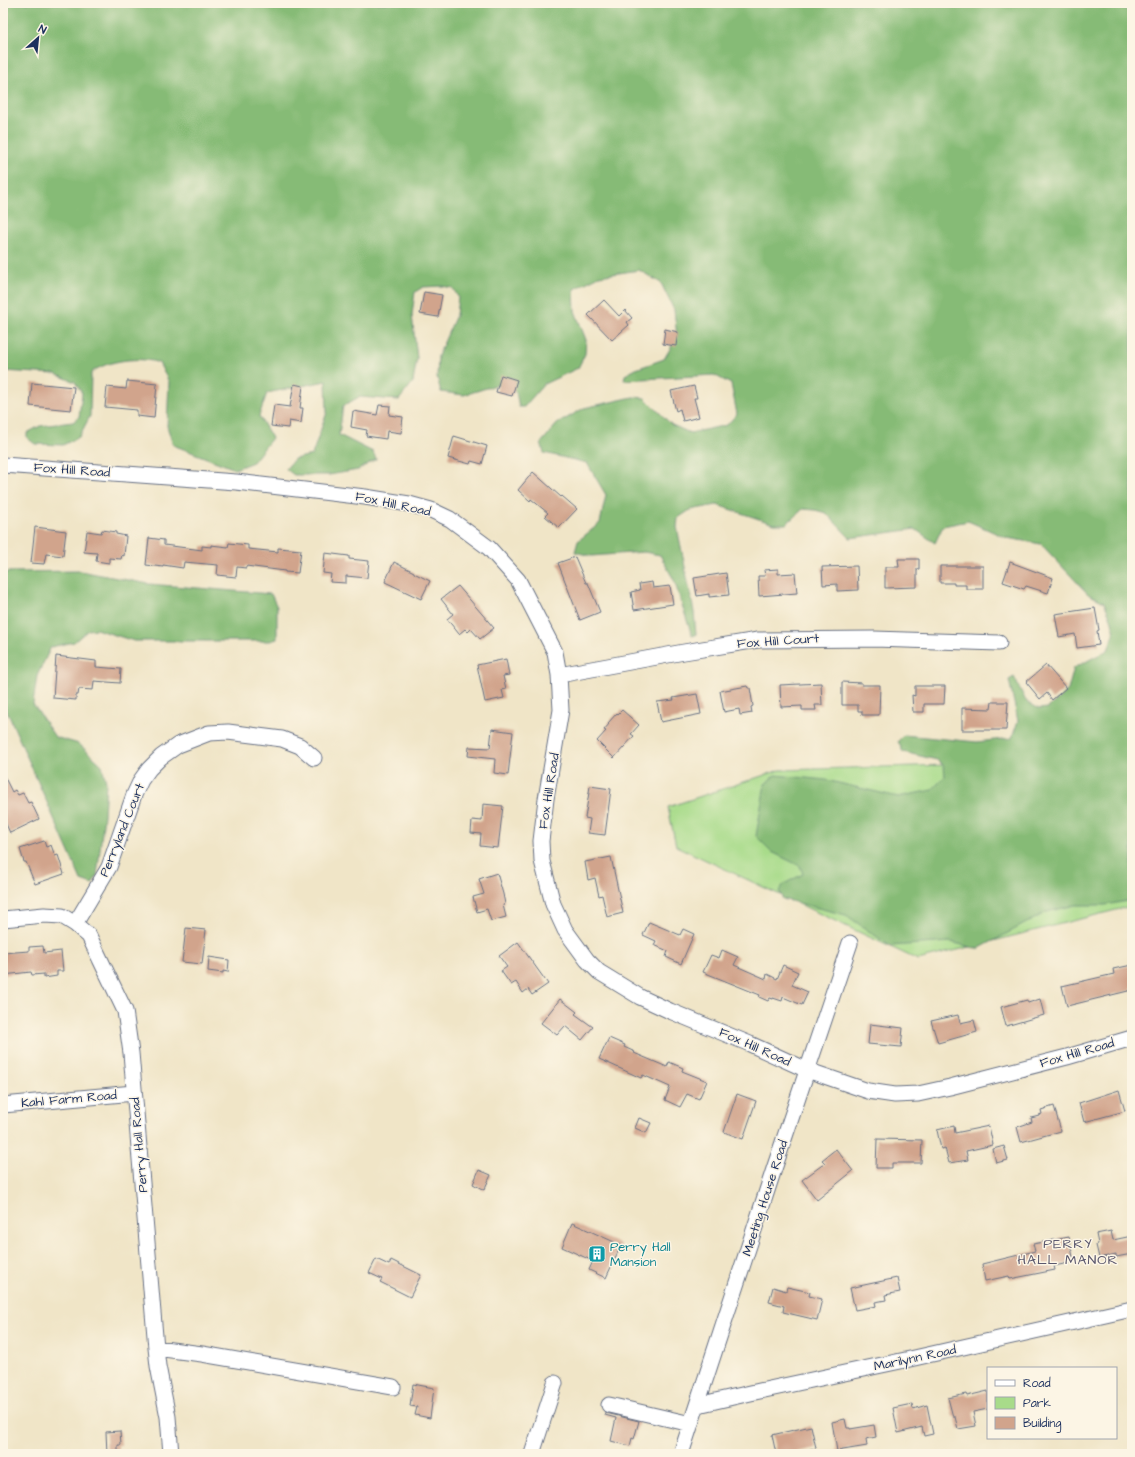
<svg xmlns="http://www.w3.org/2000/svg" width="1135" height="1457" viewBox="0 0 1135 1457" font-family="'Architects Daughter',sans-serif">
<rect width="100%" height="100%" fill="#fcf5e5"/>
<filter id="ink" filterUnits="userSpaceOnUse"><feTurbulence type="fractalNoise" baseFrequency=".025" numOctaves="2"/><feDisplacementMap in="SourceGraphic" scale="8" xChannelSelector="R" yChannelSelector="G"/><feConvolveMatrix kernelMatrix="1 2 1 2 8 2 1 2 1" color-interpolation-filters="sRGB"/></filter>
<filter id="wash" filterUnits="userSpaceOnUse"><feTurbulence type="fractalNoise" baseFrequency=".012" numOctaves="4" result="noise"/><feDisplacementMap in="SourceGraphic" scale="16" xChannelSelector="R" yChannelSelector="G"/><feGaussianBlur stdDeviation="0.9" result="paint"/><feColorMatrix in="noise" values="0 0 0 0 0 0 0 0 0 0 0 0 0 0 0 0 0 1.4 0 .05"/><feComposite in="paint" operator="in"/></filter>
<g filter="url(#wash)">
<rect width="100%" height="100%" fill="#f0e5c7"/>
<path fill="#a8db8a" stroke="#628574" d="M1132,690v216l-214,54 -242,-114 -8,-39 112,-37 337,-10z"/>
<path fill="#86bb76" stroke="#50756a" d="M3,3h1114l15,11v886l-27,5h-30l-28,7 -69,37 -27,-7 -61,4 -44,-31 -63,-16 -4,-8 5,-7 19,-10 -3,-8 -28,-14 -16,-16 9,-52 10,-9 51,5 72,17 34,-7 13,-14 -1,-10 -7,-6 -34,-8 -5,-11 6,-6 73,7 35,-4 6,-17 -9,-41 5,-3 12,24 13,8 9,-1 20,-18 6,-22 34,-18 6,-16 -2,-13 -8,-19 -16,-8 -47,-50 -34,-6 -39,-17 -25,5 -8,17 -20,-14 -65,9 -24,-25 -11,-3 -12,-1 -17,15h-12l-57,-19 -27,5 -12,8 -1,9 17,85 2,23 -4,1 -18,-56 -14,-25 -16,-3 -53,4 -16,-4 3,-11 22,-18 6,-28 -19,-32 -43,-10 -3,-10 16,-19 27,-16 49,-11 12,1 27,27 18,8 37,-8 10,-11 -6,-30 -17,-9 -90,5 1,-5 11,-6 28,-10 13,-22 -3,-27 -13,-27 -22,-13 -40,6 -25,13 1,22 11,29 -1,14 -7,14 -34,16 -20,23h-5l-3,-15 -7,-6 -13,-1 -32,10 -23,-3 -4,-15 1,-21 18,-41 2,-18 -5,-9 -11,-2 -19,1 -8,5 -3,23 5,43 -4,24 -14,18 -40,-3 -16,9 -4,29 34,17 3,7 -18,11 -29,5h-35l-8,-6 8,-10 18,-4 15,-43 -1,-31 -59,12 -8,23 13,22 -19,24 -18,7 -62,-24 -6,-19 2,-44 -10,-19c-18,-7 -53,-3 -68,10l-1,43 -11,21 -16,8 -28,-1 -8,-6v-5l13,-7 33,-4 6,-5 3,-24 -7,-11 -20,-8 -52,-3z
M80,571l69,13 122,10 6,13v32l-7,2h-136l-38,-12 -8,1 -14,12 -23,5 -14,29 -4,28 22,33 24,7 23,21 4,17 -2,33 -7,61 -5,8 -11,-4 -78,-178v-129l5,-1z"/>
<g id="blocks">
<path fill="#d1a48c" d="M424,292l18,3 -4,22 -18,-3z
M604,300l15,16 6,-6 7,8 -5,4 2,3 -17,15 -24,-25z
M665,329l13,3 -2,14 -13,-2z
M501,375l16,5 -5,16 -16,-4z
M127,381l30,3 -3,34 -17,-2v-6l-32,-3 2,-20 19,2z
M32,383l42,4 -3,23 -41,-4z
M294,384l9,2 -3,22h3l-2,15 -12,-2 -1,7 -17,-2 3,-21 16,2z
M694,386l3,12h-3l5,19 -16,4 -3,-12 -4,2 -5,-20z
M379,405l11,1 -1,9 14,2 -2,16 -14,-2 -1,8 -20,-3 1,-6 -16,-3 2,-16 24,4z
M454,436l33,10 -5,18 -11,-3 -1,3 -22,-6z
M533,472l28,25 1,-1 15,13 -18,19 -14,-12 3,-3 -17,-14 -1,2 -12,-11z
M35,527l31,4 -3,25 -17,-2 -2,10 -13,-1z
M102,530l14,2v2l10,2 -2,20 -2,-1 -1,4 -12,-1v5l-13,-2 1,-8 -13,-1 3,-21 14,2z
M149,538l15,2v5l38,5v-4l9,1v-2l17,2 1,-4 19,2v4l30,3v-4l23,2 -3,23 -13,-1v-1l-39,-5v2l-9,-1 -1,10 -19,-2 1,-10 -34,-3 -1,6 -20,-3v2l-17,-2z
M325,553l24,3v3l20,2 -2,17 -21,-2v7l-16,-1 1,-8 -8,-1z
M575,557l11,26h2l12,29 -20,8 -22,-57z
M898,559h21v10h-2v18l-32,1v-21h14z
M394,562l20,10v1l16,8 -9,18 -36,-17z
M1010,562l43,16 -5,15 -22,-7 -2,3 -21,-7z
M857,566l1,24 -21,1v-7l-14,1 -1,-18z
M940,566h43v23h-17v-4h-12v-2h-14z
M778,569v5l17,-1 2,20 -38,3 -1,-20h7l-1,-6z
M726,573l3,22 -20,2v-3l-12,2 -3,-18z
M652,582l1,6 17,-2 3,18 -39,6 -3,-18 9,-2 -1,-6z
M458,586l36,42 -14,11 -9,-10 -3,3 -3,-3 -6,5 -12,-15 6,-5 -12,-15z
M1095,608l4,22 -2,1 2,14 -22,3 -2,-14 -16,3 -4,-23z
M56,656l40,5v6l25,2 -1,14 -26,-2 -1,9 -14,-1 -1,6h-2v5l-23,-2z
M506,659l3,16 -6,1 3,13 -4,1 2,8 -19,4 -8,-37z
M1046,665l20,23 -14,12 -5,-7 -7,6 -14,-17z
M842,682l20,1v2h18l-1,30h-17v-4h-4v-6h-16z
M821,683l1,22h-7l1,5h-14v-4l-21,1 -1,-22z
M747,686l1,2h2l3,18 -2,1 1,6 -12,2 -1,-6 -15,3 -4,-21z
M915,686h30l-1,18h-20v8h-11l-1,-17 3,1z
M697,694l4,20 -40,8 -4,-20 17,-2 -1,-2z
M992,702h16l-2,28h-44v-22l29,1z
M622,710l17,15 -8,9 3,2 -20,22 -17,-17 9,-10 -2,-1 5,-6 -1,-1 9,-10 1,1z
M492,729l21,3 -5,43 -14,-2 1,-14 -27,-3 1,-9 21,1z
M3,774l9,18 3,-2 3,5 5,-2 5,10 3,-1 8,17 -29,14 -7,-16z
M590,786l21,3 -6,46 -17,-2 2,-14 -5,-1z
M483,804l20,2 -5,42 -18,-2 1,-12 -10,-1 1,-13 10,1z
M44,841l2,6 5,-2 4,11 3,-1 6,19 -29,10 -9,-22h-2l-4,-13z
M611,857l12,56 -16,4 -5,-22 -3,1 -4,-18 -7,2 -3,-18z
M497,873l6,21 2,10 -2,1 3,12 -15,4 -4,-12 -10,3 -4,-15 11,-3 -5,-15z
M649,922l31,13 3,-6 11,5 -13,30 -15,-7 2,-6 -14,-6 2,-4 -13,-6z
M186,928l20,2 -4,34 -20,-2z
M518,942l30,42 -16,11 -4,-6 -5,4 -7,-11 -5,3 -10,-14 6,-4 -8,-11z
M43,946l1,7 17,-2 2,20h-6v5l-13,2v-4l-12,1 -1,-3 -28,3v-22l26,-2v-4z
M722,950l16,7 -4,8 32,14 1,-5 10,5 6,-14 15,7 -6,13 16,7 -6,13 -19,-8 -1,4 -9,-3v1l-3,-1 -2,3 -9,-4 1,-2 -57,-23 8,-17 8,3z
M209,957l20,3 -1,12 -5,-1v2l-15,-2z
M1132,965v25l-65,16 -5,-20 52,-12 -1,-5z
M560,999l17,13 -2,2 18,13 -11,13 -17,-14 -8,9 -16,-12z
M1040,999l4,16 -38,11 -5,-19 26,-7 1,3z
M958,1015l2,8 14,-3 3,12 -39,11 -7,-22z
M870,1024l33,4 -2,19 -33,-3z
M609,1038l16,7 -1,2 11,5 -1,1 33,14 2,-5 14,6 -1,3 25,10 -8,18 -12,-5 -7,13 -15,-7 5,-13 -27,-12 -2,3 -42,-19z
M1119,1090l6,21 -41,11 -5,-19z
M737,1094l19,7 -13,38 -19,-7z
M1054,1106l7,25 -40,11 -4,-15 15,-5 -1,-4 8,-2v-1l3,-1 -1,-4z
M639,1118l12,5 -5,10 -11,-5z
M954,1126l1,7 34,-7 4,19 -27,6 2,9 -19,3 -4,-15 -4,1 -4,-19z
M877,1139l45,1 -1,23h-29v5h-16z
M1004,1146l4,14 -12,3 -3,-14z
M836,1149l17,22 -36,29 -15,-20 23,-17 -3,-3z
M479,1170l12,5 -7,15 -11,-6z
M572,1223l49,22 -15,33 -17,-8 4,-9 -31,-14z
M1111,1231l2,9 19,-4v18l-16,3v-3l-17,4 -3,-13 2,-1 -2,-10z
M1069,1237l5,25 -20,4 1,4 -45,9 -1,-3 -24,5 -3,-17 53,-13 -2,-7z
M376,1259l13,6 2,-5 30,15 -11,22 -30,-15 2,-3 -13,-6z
M897,1278l3,14 -15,3 1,5 -11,2 1,4 -21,4 -5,-22z
M773,1287l13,4 1,-4 23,5 -1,4 13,3 -5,21 -34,-8 1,-6 -15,-4z
M413,1384l21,4 -4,30 -15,-3 2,-8 -7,-1z
M988,1391v18l-15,3 3,14 -18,3 -3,-12h-2l-5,-19 18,-4 1,2z
M912,1404l1,5 14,-4 6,29 -9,2 -2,-9 -24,6 -5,-25z
M606,1413l33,8 -5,18 -2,-1 -2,8 -19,-5 5,-23 -11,-3z
M845,1419l2,9h3v1l24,-4 2,12 -10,2 1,7 -30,5 -5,-29z
M811,1426l5,22 -28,6h-12l-4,-19z
M120,1431l1,14h-3v9h-11l-1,-22z"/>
</g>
</g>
<g filter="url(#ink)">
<use href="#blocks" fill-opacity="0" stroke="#666f83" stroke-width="1"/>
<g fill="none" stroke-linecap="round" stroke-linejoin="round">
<g stroke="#666f83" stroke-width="17">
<path id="minor" d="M3,465l233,17 129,15 44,7 22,6 19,9 39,29 29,32 37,72 4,23 2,35 -15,89 -5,42 1,20 11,43 12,26 22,30 12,12 41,25 30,14 80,33 57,26 61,21 27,4 23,-1 32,-7 117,-30 65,-19
M559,675l125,-23 74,-12 116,-1 125,4
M3,919l41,-4 18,1 13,8 14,12 36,75 6,42 25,295 2,18 10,51 3,37
M75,924l34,-57 25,-72 7,-15 8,-11 12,-12 17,-12 31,-12 19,-1 54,7 18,7 14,12
M3,1105l131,-12
M156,1348l46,6 191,33
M609,1405l82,19
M698,1405l57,-13 155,-33 222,-50
M532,1454l23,-71
M681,1454l93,-285 76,-226"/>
</g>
<use href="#minor" stroke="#fff" stroke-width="15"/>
</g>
</g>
<defs>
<g id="building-square" transform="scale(0.9)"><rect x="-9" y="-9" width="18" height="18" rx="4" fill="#0f9aa8" stroke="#fcf5e5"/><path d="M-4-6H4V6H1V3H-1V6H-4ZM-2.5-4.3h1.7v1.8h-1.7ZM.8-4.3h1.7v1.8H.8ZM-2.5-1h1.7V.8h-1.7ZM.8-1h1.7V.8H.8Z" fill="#fff"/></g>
</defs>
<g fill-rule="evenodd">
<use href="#building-square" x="597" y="1254"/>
</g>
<g text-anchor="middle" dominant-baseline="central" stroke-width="3" stroke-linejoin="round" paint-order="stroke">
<g font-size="13" fill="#1b2f5e" stroke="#fcf5e5">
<text transform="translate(72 470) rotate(4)">Fox Hill Road</text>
<text transform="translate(393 504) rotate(12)">Fox Hill Road</text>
<text transform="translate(778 641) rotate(-4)">Fox Hill Court</text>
<text transform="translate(549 791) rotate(-81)">Fox Hill Road</text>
<text transform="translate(122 830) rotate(-68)">Perryland Court</text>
<text transform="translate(755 1047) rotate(24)">Fox Hill Road</text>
<text transform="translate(1077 1053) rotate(-16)">Fox Hill Road</text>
<text transform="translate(69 1099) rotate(-5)">Kahl Farm Road</text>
<text transform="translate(139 1145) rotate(-95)">Perry Hall Road</text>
<text transform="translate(765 1198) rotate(-72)">Meeting House Road</text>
<text transform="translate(915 1358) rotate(-12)">Marilynn Road</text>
</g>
<g font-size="13" fill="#0d838f" stroke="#fcf5e5" text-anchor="start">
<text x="610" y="1247">Perry Hall<tspan x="610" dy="15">Mansion</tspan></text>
</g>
<g font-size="14" letter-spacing="1" fill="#5b586e" stroke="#fcf5e5">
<text x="1068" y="1244">PERRY<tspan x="1068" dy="16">HALL MANOR</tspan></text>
</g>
</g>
<rect width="1135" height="1457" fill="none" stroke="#fcf5e5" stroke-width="16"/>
<rect x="987" y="1367" width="130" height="72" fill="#fcf5e5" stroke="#a2a6af"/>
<rect x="995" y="1380" width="20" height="6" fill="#ffffff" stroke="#a2a6af"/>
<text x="1023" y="1387" font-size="12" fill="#1b2f5e">Road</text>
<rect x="995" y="1397" width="20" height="12" fill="#a8db8a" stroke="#a2a6af"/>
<text x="1023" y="1407" font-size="12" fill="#1b2f5e">Park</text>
<rect x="995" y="1417" width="20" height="12" fill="#d1a48c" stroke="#a2a6af"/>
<text x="1023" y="1427" font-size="12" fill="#1b2f5e">Building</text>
<g transform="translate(38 38) rotate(27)" stroke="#fcf5e5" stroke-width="3" paint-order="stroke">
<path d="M0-3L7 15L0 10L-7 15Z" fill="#1b2f5e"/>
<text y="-6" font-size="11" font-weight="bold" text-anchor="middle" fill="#1b2f5e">N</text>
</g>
</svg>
